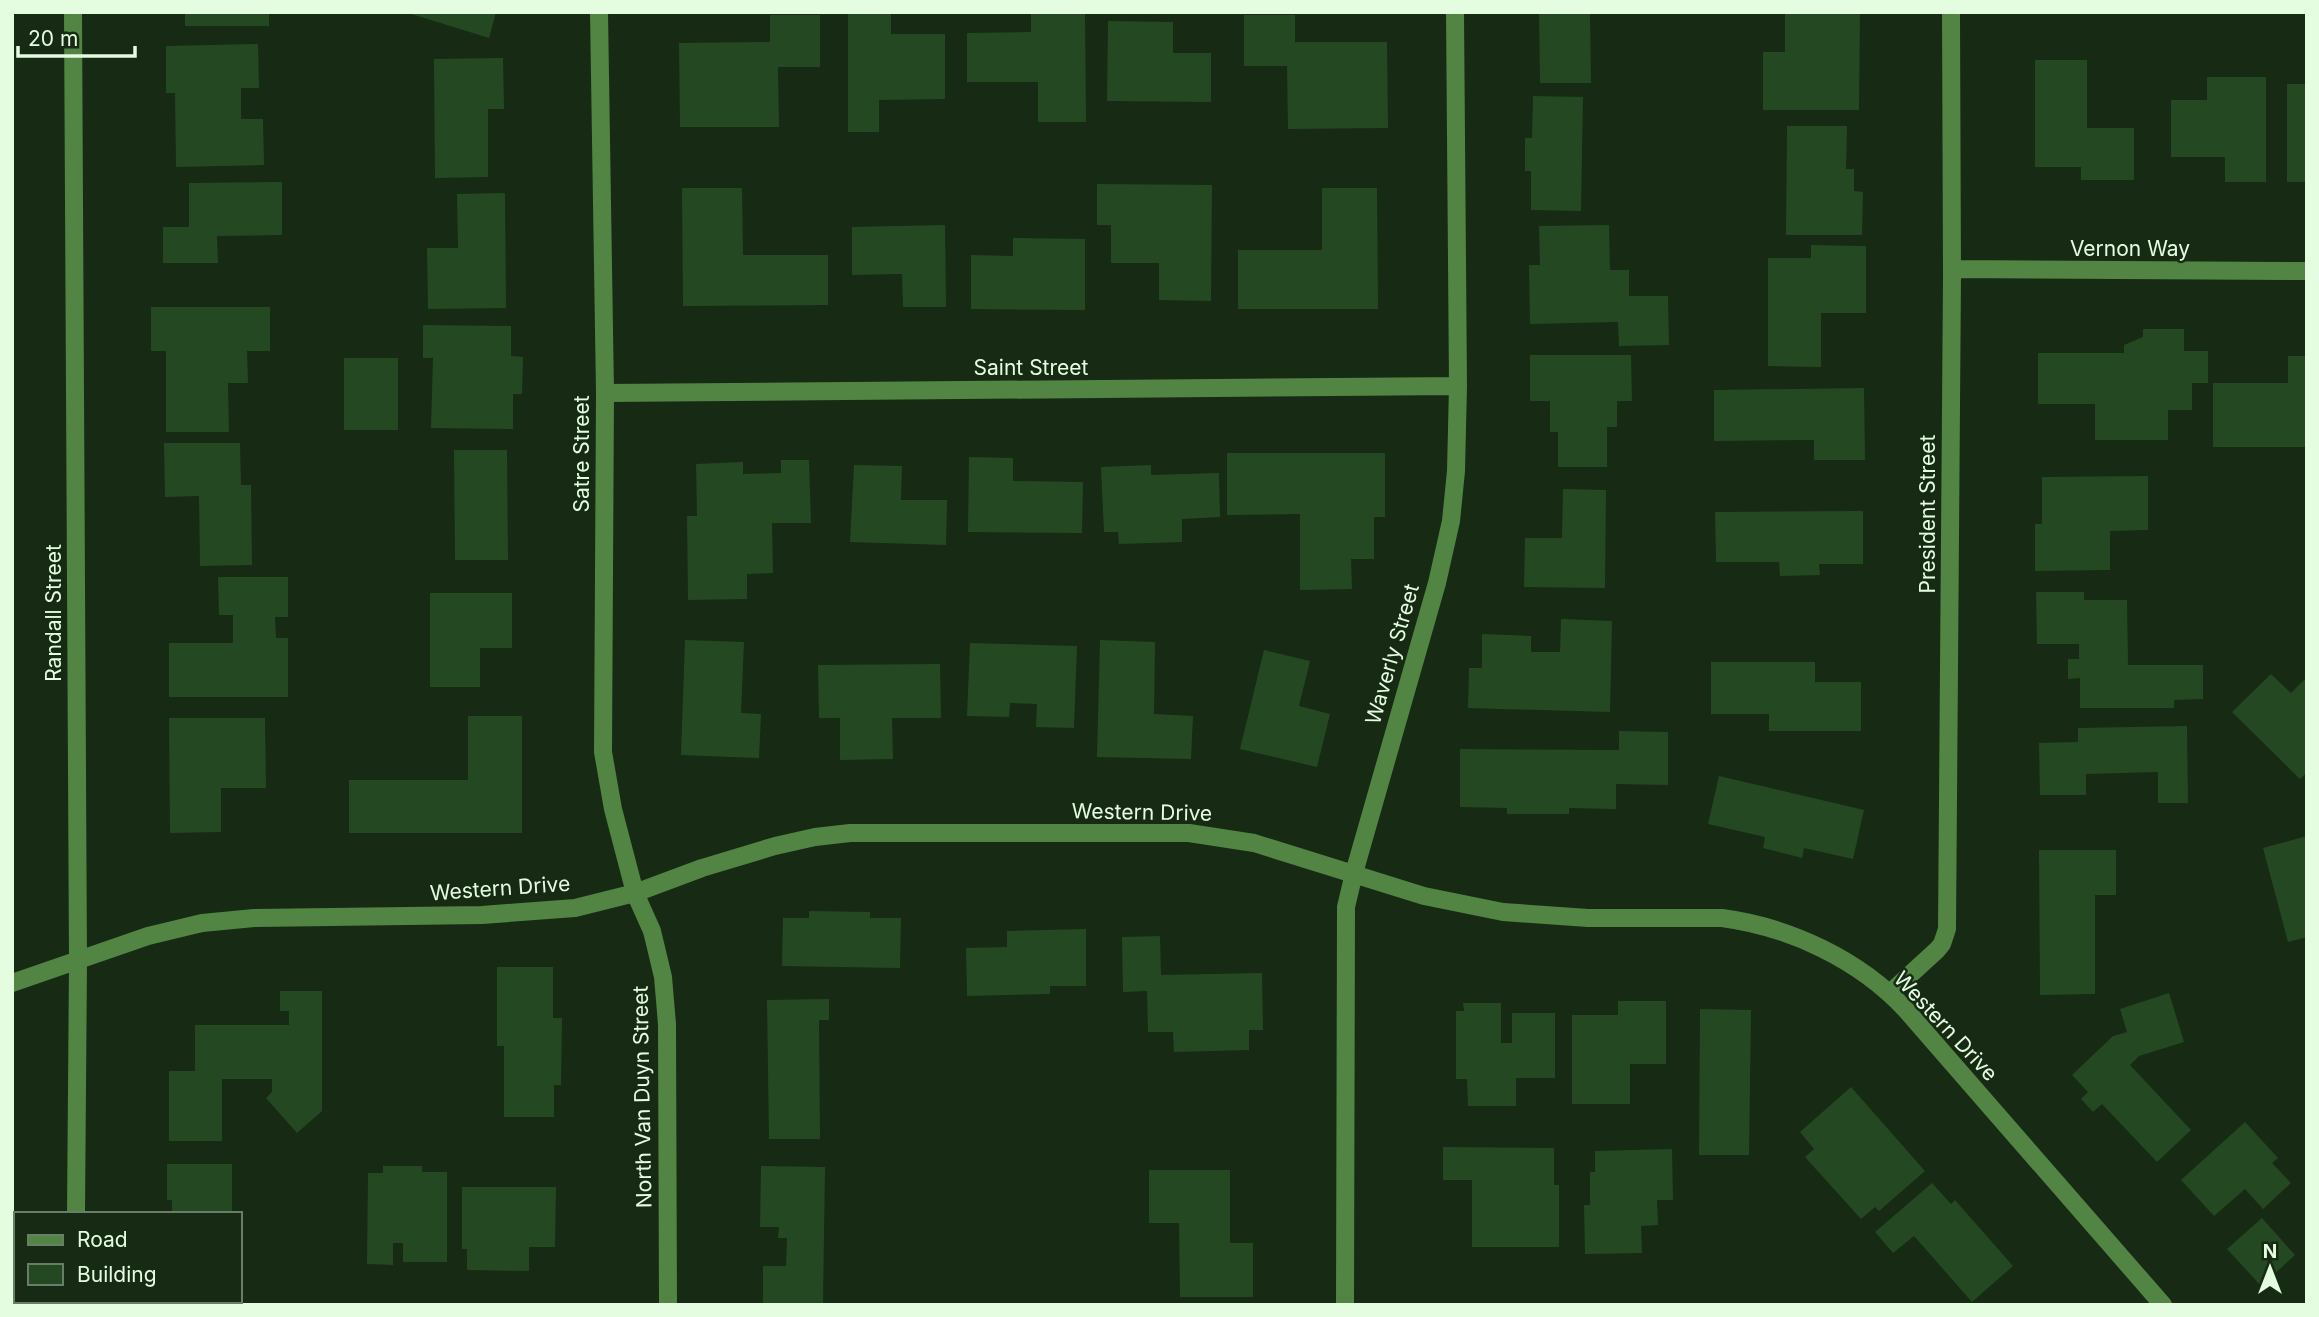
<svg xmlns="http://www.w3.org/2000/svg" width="2319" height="1317" viewBox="0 0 2319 1317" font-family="Inter,sans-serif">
<rect width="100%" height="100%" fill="#162a14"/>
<path fill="#244922" d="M185,12h84v14h-84z
M405,12h91l-7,26z
M1539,12h51l1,71h-51z
M1785,12l75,1 -1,97h-96v-58h22z
M848,14h43v20h54v65l-66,1v32h-31z
M1031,14h54l1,108h-48v-40h-71v-49l64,-1z
M770,15h50v52h-42l1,60h-99l-1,-84 91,-1z
M1244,15h51v27h92l1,86 -100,1 -1,-63h-43z
M1108,21l65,1v31h38v49l-104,-1z
M258,44l1,44h-18v31h22l1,46 -88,2 -1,-74h-9v-47z
M503,58l1,51h-16v68l-53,1 -1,-119z
M2035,60h52v68h47v52h-53v-13h-46z
M2207,77h59v105h-41v-25h-54v-57h36z
M2287,84h20v98h-20z
M1533,96l50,1 -2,114 -50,-1v-39h-6v-33h7z
M1787,126h60l-1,43h8v22l9,1 -1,43h-76z
M282,182v53l-65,1 1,27h-55v-36h26v-44z
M1097,184l115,1 -1,116 -52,-1v-37h-48v-38h-14z
M682,188h60l1,67h85v50l-145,1z
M1322,188h55l1,121h-140v-59h84z
M505,193l1,115 -78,1 -1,-61h31l-1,-54z
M945,225l1,82h-43l-1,-33 -50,1v-48z
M1609,225l1,45h19v26h39l1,49 -50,1 -1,-24 -88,2 -1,-59h11l-1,-39z
M1013,238l72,1v71l-114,-1v-54l42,1z
M1811,245l55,1v67h-45v54l-53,-1v-108h43z
M151,307h119v44h-23l1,32h-20l1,49h-63v-81h-15z
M423,325l88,1v30l12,1 -1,37h-9v35l-82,-1 2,-70h-10z
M2143,329h41v22h24v32h-16v27h-24v30h-73v-36h-57v-51h86v-8l19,-8z
M1530,355h101l1,46h-15v26h-10v40h-49v-35h-8v-31h-20z
M2288,356h19v91h-94v-64h75z
M344,358h54v72h-54z
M1864,388l1,72h-51v-20l-100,1v-51z
M164,443h76l1,42h10l1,80 -52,1 -1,-70 -34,1z
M454,450h53l1,110h-53z
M1227,453h158v64h-11v42h-23l1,30 -52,1v-76l-73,1z
M969,457l44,1v23l70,1 -1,51 -114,-1z
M781,460h28l2,63h-39l1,50 -26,1v25l-59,1 -1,-84h10l-1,-52 47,-2v12l38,-1z
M854,465l48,1 -1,34h46l-1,45 -96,-3z
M1151,465v10l68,-2 1,44 -38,2v23l-63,2 -1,-12h-14l-3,-65z
M2148,476v54l-38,1v39l-75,1v-47h7v-47z
M1563,489l43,1 -1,98 -81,-1 1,-49h37z
M1863,511v53h-44l1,11 -40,1 -1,-14h-63l-1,-50z
M218,577h70v40h-13l1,21h12v59h-119v-54h64v-28h-14z
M2036,592h48v8h43l1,65h75v34l-29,1v8h-94v-30l-12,1v-20h11v-15h-42z
M430,593h82v55h-32v39h-50z
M1561,619l51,2 -2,91 -142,-4 1,-40h13v-34l49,2v16h29z
M685,640l59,2 -3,71 20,1 -2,44 -78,-3z
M1100,640l55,2 -1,72 39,2 -2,43 -94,-2z
M970,643l107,3 -3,82 -38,-1 1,-23 -27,-1 -1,14 -42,-1z
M1264,650l46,11 -11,45 31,8 -13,53 -77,-18z
M1711,662h104v20h46v49h-92v-17h-58z
M940,664l1,54h-49l1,41 -53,1v-42h-21l-1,-53z
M2271,674l20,19 16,-16v96l-7,6 -68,-67z
M468,716h54v117h-173v-53h119z
M169,718h96l1,70h-45v44l-51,1z
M2187,726l1,77h-30v-31l-72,2v21h-46l-1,-52 39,-1v-14z
M1619,731l49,1v53l-52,-1v25l-47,-1v6h-62v-6l-47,-1v-58l159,1z
M1719,776l145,34 -11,49 -49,-11 -2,10 -39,-10 2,-11 -57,-13z
M2307,836v101l-19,5 -25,-94z
M2039,850h77v45h-21v99l-55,1z
M809,911l61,1v6h31l-1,50 -118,-2 1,-48h26z
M1086,929v57h-36v8l-83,2 -1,-48 41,-1v-16z
M1160,936l1,39 101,-2 1,57h-14v20l-75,2 -1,-20h-25l-1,-41 -24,1 -1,-55z
M497,967h56v51h9l-1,67h-7v32h-50v-71h-7z
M280,991h42v120l-25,22 -31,-35 6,-6v-13h-50v62h-53v-70h26v-46h94v-14h-9z
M2169,993l15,49 -45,14 -9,9 61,65 -34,32 -55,-58 -9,8 -12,-13 7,-7 -16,-17 41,-39 14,-4 -7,-23z
M829,999v21h-10l1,119h-51l-2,-139z
M1618,1001h48v63h-36v40h-58v-89h46z
M1463,1003h38v40h11v-30h43v65h-39v28h-48l-1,-27h-11v-68h8z
M1700,1009l51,1 -2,145h-50z
M1851,1087l74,84 -46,40 -4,-4 -14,12 -56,-62 9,-8 -14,-17z
M2245,1122l33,36 -6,5 19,20 -28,26 -18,-20 -31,27 -33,-36z
M1443,1147l111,1v37h5v62h-87v-67h-29z
M1672,1149l1,51h-16l1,25 -17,1 1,27 -57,1 -1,-49h6v-33h5v-21z
M167,1164h65v50h-60v-14h-5z
M383,1166h39v6h25v90h-44v-19h-10v22l-26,-1 1,-91h15z
M761,1166l64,1 -2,138h-60v-39h23l1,-28h-9l1,-11h-19z
M1149,1170h81v73h23v54h-73l-1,-74h-30z
M1932,1183l19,21 4,-4 58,66 -41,36 -58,-66 -21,17 -18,-21z
M462,1187h94l-1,60h-26v24l-62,-1v-21h-5z
M2262,1218l33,37 -34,31 -34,-37z
M178,1301h39l11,2 -51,2z"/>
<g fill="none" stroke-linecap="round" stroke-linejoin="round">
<path stroke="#528443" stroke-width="18" d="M73,12l5,950 -2,252
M599,12l6,381 -2,359 10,57 22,84 17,38 11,46 4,47 1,281
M1952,269l355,2
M605,393l853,-7
M12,983l136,-47 54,-13 52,-5 228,-3 93,-7 60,-15 67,-25 73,-22 40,-9 35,-4h339l65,10 170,53 79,16 85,6h134c68,9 138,42 184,92l257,295
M1890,993l47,-43 5,-6 5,-15 5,-653 -1,-264
M65,1305l2,-4
M1345,1305l1,-398 8,-34 83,-290 14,-62 5,-50 2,-85 -3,-374"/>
</g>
<g text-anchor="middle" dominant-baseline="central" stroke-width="5" stroke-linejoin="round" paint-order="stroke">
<g font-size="21" fill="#e4fce0" stroke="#162a14">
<text x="2130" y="248">Vernon Way</text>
<text x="1031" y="367">Saint Street</text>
<text transform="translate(581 454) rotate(-90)">Satre Street</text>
<text transform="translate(1927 514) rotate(-90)">President Street</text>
<text transform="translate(53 613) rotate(-90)">Randall Street</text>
<text transform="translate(1392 654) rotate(-74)">Waverly Street</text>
<text transform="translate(1142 812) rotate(1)">Western Drive</text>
<text transform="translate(500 888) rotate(-4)">Western Drive</text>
<text transform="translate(1946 1026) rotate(47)">Western Drive</text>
<text transform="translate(642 1097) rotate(-91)">North Van Duyn Street</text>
</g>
</g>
<rect width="2319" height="1317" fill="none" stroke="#e4fce0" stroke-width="28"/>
<rect x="14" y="1212" width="228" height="91" fill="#162a14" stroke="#687e66" stroke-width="2"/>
<rect x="28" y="1235" width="35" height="10" fill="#528443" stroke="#687e66" stroke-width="2"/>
<text x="77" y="1247" font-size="21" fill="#e4fce0">Road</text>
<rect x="28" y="1264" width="35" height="21" fill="#244922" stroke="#687e66" stroke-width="2"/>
<text x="77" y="1282" font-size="21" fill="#e4fce0">Building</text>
<g transform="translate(2270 1268)" stroke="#162a14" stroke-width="5" paint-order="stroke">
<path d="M0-5L12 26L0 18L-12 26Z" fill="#e4fce0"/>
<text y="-10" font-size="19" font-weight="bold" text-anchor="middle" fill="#e4fce0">N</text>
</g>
<path d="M18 46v10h117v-10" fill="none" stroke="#e4fce0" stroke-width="3.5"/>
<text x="28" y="46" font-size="21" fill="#e4fce0" stroke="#162a14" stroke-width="5" paint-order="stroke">20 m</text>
</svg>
